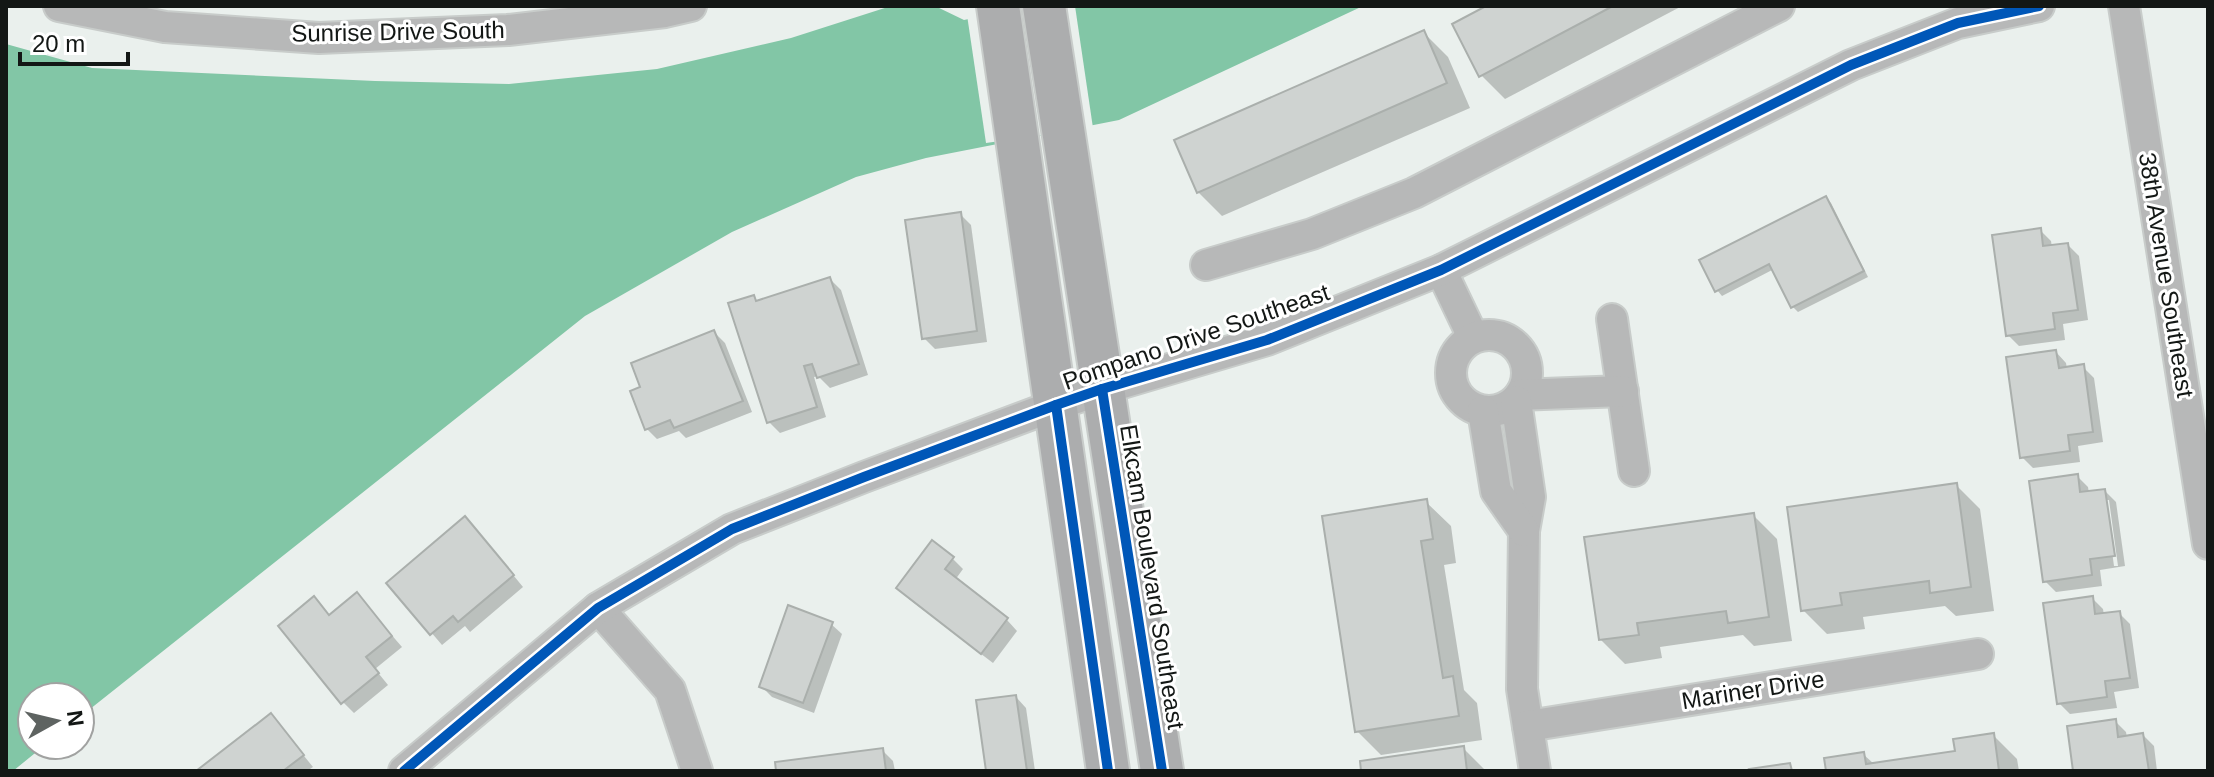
<svg xmlns="http://www.w3.org/2000/svg" width="2214" height="777" viewBox="0 0 2214 777" font-family="Helvetica,sans-serif">
<style>
.water{fill:#82c6a6}
.pier{fill:#eaf0ed}
.shadow{fill:#0003;fill-rule:evenodd}
.building{fill:#cfd3d1;stroke:#aaafac;stroke-width:2}
.lines{fill:none;stroke-linecap:round;stroke-linejoin:round}
.street-casing{stroke:#c8ccca;stroke-width:34}
.secondary-casing{stroke:#c8ccca;stroke-width:46}
.street{stroke:#b7b8b8;stroke-width:30}
.secondary{stroke:#acadae;stroke-width:42}
.cycleway-casing{stroke:#fff;stroke-width:15}
.cycleway{stroke:#0057b8;stroke-width:10}
.labels{text-anchor:middle;stroke-width:6;stroke-linejoin:round;paint-order:stroke}
.street-label{font-size:24px;fill:#131715;stroke:#fff}
</style>
<rect width="100%" height="100%" fill="#eaf0ed"/>
<polygon class="water" points="891,6 935,6 964,20 1030,6 1363,6 1119,120 926,158 856,177 732,232 585,316 80,717 80,697 32,697 32,745 45,745 13,771 6,771 6,44 92,68 375,81 509,84 657,69 791,38"/>
<polygon class="pier" points="1010,6 1075,6 1093,128 986,143 967,15"/>
<g class="shadow">
<polygon points="1490,6 1682,6 1505,99 1481,75"/>
<polygon points="1424,33 1448,57 1470,108 1222,216 1198,192"/>
<polygon points="1826,198 1831,203 1868,277 1798,312 1793,307 1774,269 1722,296 1717,290"/>
<polygon points="960,214 971,225 987,342 935,349 924,338"/>
<polygon points="2040,230 2051,241 2052,247 2068,245 2079,256 2088,320 2063,324 2065,340 2019,346 2008,335"/>
<polygon points="830,279 841,290 868,375 830,388 818,376 814,377 826,417 780,433 769,422 753,297 759,302"/>
<polygon points="714,332 725,343 752,412 686,438 679,431 657,439 647,429 643,388"/>
<polygon points="2056,352 2066,363 2067,369 2083,367 2094,378 2103,442 2078,446 2080,462 2033,468 2022,457"/>
<path d="M 2077,476 L 2088,487 L 2089,493 L 2105,491 L 2116,502 L 2125,566 L 2100,570 L 2102,586 L 2056,592 L 2045,581 ZM 2105,500 L 2109,500 L 2118,566 L 2114,566 Z"/>
<polygon points="1956,485 1980,509 1994,611 1956,616 1945,606 1863,617 1865,629 1827,634 1803,610"/>
<polygon points="1426,502 1451,526 1456,563 1444,565 1464,690 1477,703 1482,740 1381,755 1357,731"/>
<polygon points="1753,515 1777,539 1792,641 1754,646 1743,635 1660,647 1662,658 1625,664 1600,639"/>
<polygon points="476,530 523,587 470,632 465,626 442,645 389,583"/>
<polygon points="952,558 963,569 955,580 1007,620 1017,631 993,663 909,599 898,588"/>
<polygon points="357,595 402,647 375,669 388,685 354,713 343,702 325,610 330,617"/>
<polygon points="2092,598 2103,609 2104,615 2119,613 2130,624 2139,688 2114,692 2117,708 2070,714 2059,703"/>
<polygon points="831,624 842,634 814,713 772,697 761,686"/>
<polygon points="1016,697 1026,708 1035,771 988,771"/>
<polygon points="271,715 313,767 307,771 199,771"/>
<polygon points="2115,721 2126,732 2127,738 2143,735 2154,746 2157,771 2075,771"/>
<polygon points="1993,735 2017,759 2019,771 1828,771 1863,754 1874,764 1957,753"/>
<polygon points="1463,748 1486,771 1363,771"/>
<polygon points="882,750 893,761 895,771 778,771"/>
</g>
<g class="building">
<polygon points="1486,6 1613,6 1479,77 1452,24"/>
<polygon points="1424,30 1447,83 1197,193 1174,140"/>
<polygon points="1826,196 1864,271 1791,308 1769,264 1715,292 1699,260"/>
<polygon points="961,212 977,331 922,339 905,220"/>
<polygon points="2041,228 2043,246 2068,243 2078,310 2053,313 2055,329 2006,336 1992,235"/>
<polygon points="830,277 859,364 817,378 812,364 804,366 817,407 767,423 728,303 754,295 756,301"/>
<polygon points="714,330 743,401 674,428 670,420 645,430 630,391 640,387 631,363"/>
<polygon points="2056,350 2059,368 2084,364 2093,432 2068,435 2070,451 2020,458 2006,357"/>
<polygon points="2078,474 2080,492 2105,489 2115,556 2090,559 2092,575 2043,582 2029,481"/>
<polygon points="1957,483 1971,587 1930,593 1929,581 1840,593 1842,605 1801,611 1787,507"/>
<polygon points="1427,499 1433,539 1421,541 1443,678 1453,676 1459,716 1355,732 1322,516"/>
<polygon points="1754,513 1769,617 1728,623 1726,611 1637,623 1639,635 1599,640 1584,537"/>
<polygon points="465,516 514,575 458,622 453,616 430,635 386,583"/>
<polygon points="932,540 954,557 945,569 1008,618 981,654 896,588"/>
<polygon points="357,592 392,636 366,657 379,673 341,704 278,626 314,596 329,615"/>
<polygon points="2093,596 2095,614 2120,611 2130,678 2105,681 2107,697 2057,704 2043,603"/>
<polygon points="788,605 833,622 803,703 759,687"/>
<polygon points="1016,695 1027,771 986,771 976,700"/>
<polygon points="271,713 304,755 283,771 196,771"/>
<polygon points="2116,719 2118,737 2143,733 2149,771 2073,771 2067,726"/>
<polygon points="1994,733 1999,771 1826,771 1824,758 1864,752 1866,764 1955,751 1953,739"/>
<polygon points="1464,746 1467,771 1361,771 1360,761"/>
<polygon points="883,748 886,771 776,771 775,762"/>
<polygon points="1790,763 1792,771 1750,771 1749,769"/>
</g>
<g class="lines">
<g class="street-casing">
<g id="street">
<polyline points="59,6 165,27 319,38 508,30 665,12 691,6"/>
<polyline points="2124,6 2208,544"/>
<polyline points="1206,265 1312,234 1414,193 1779,6"/>
<polyline points="1441,270 1473,337"/>
<polyline points="1612,319 1634,471"/>
<circle cx="1489" cy="373" r="38"/>
<polyline points="1520,395 1623,391"/>
<polyline points="1516,401 1530,497 1524,531 1522,689 1535,771"/>
<polyline points="1483,411 1496,491 1524,531"/>
<polyline points="598,608 670,690 697,771"/>
<polyline points="1528,726 1978,654"/>
<polyline points="404,771 598,608 732,529 864,477 1056,405 1102,389 1267,340 1441,270 1851,65 1958,23 2039,6"/>
</g>
</g>
<g class="secondary-casing">
<g id="secondary">
<polyline points="998,6 1108,771"/>
<polyline points="1044,6 1162,771"/>
</g>
</g>
<use href="#street" class="street"/>
<use href="#secondary" class="secondary"/>
<g class="cycleway-casing">
<g id="cycleway">
<polyline points="1102,389 1162,771"/>
<polyline points="1056,405 1108,771"/>
<polyline points="404,771 598,608 732,529 864,477 1056,405 1102,389 1267,340 1441,270 1851,65 1958,23 2039,6"/>
</g>
</g>
<use href="#cycleway" class="cycleway"/>
</g>
<g class="labels">
<g class="street-label">
<text transform="translate(398 32) rotate(-1)" y="8">Sunrise Drive South</text>
<text transform="translate(2166 275) rotate(81)" y="8">38th Avenue Southeast</text>
<text transform="translate(1196 337) rotate(-19)" y="8">Pompano Drive Southeast</text>
<text transform="translate(1152 577) rotate(81)" y="8">Elkcam Boulevard Southeast</text>
<text transform="translate(1753 690) rotate(-9)" y="8">Mariner Drive</text>
</g>
</g>
<rect width="2214" height="777" fill="none" stroke="#131715" stroke-width="16"/>
<g transform="translate(56 721) rotate(82)"><circle r="38" fill="#ffffff" stroke="#a1a2a1" stroke-width="2"/>
<path d="M0-6L14 30L0 20L-14 30Z" fill="#5e6361"/>
<text y="-12" font-size="22" font-weight="bold" text-anchor="middle" fill="#131715">N</text>
</g>
<path d="M20 52v12h108v-12" fill="none" stroke="#131715" stroke-width="4"/>
<text x="32" y="52" font-size="24" fill="#131715" stroke="#ffffff" stroke-width="6" paint-order="stroke">20 m</text>
</svg>
